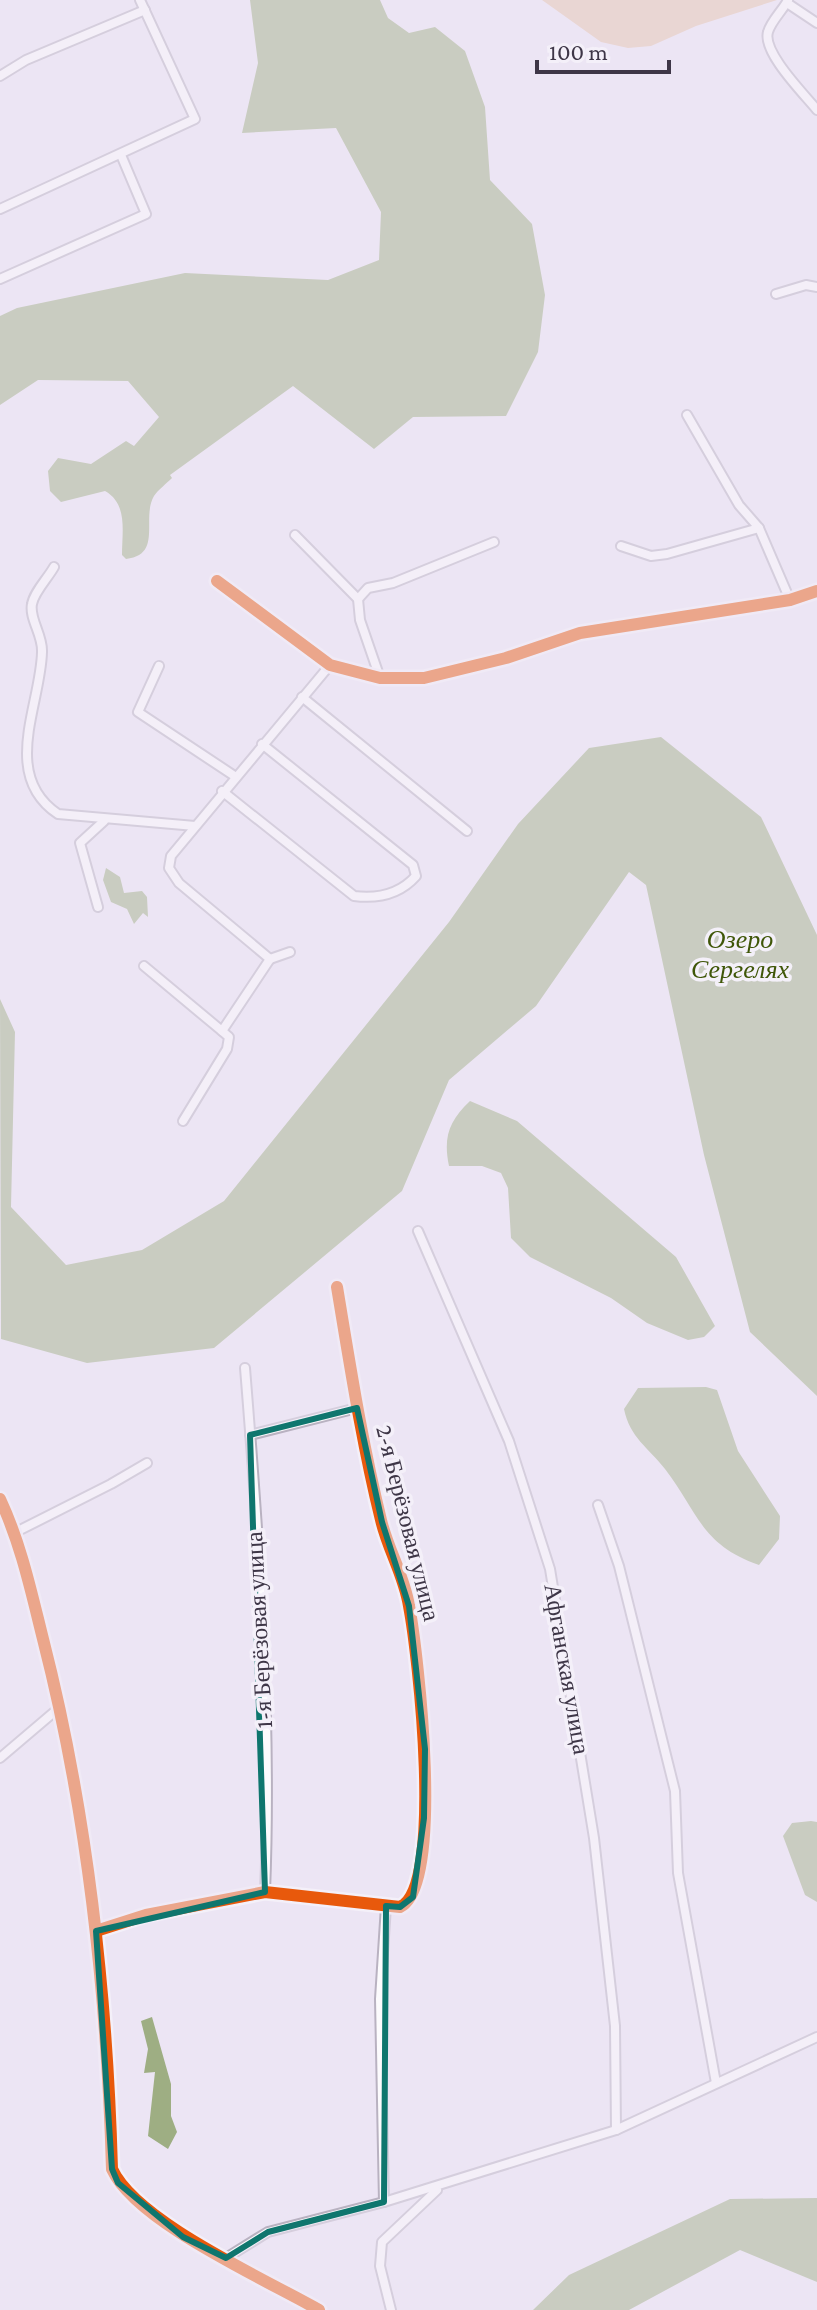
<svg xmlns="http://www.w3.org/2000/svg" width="817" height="2310" viewBox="0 0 817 2310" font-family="'Crimson Pro',serif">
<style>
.forest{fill:#e5c3ab}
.water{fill:#9eae83}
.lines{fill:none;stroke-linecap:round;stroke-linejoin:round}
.street-casing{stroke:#b9b2c1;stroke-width:12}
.street{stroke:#fcfbfd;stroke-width:8}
.cycleway-casing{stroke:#f4f0f9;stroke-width:17}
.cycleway{stroke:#e8590c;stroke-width:12}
.marked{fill:none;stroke:#0f766e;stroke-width:6;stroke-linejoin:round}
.labels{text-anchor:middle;stroke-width:7;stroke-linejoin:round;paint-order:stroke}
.street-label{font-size:24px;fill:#3e3647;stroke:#f4f0f9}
.water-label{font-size:26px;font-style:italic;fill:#3f5608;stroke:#f4f0f9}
</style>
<rect width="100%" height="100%" fill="#ece5f4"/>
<polygon class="forest" points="542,0 777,0 696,26 651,46 628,48 601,42"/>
<g class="water">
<path d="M 250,0 L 380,0 L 388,18 L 409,33 L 435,27 L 465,51 L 485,107 L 490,180 L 532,224 L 545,295 L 538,352 L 506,416 L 413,417 L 374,449 L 293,386 L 170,475 L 172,478 C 167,483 158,490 154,496 C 141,518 163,555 126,559 L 122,555 C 122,531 128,504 105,491 L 61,502 L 50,491 L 48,471 L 58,458 L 91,464 L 126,441 L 134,446 L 159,417 L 128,381 L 38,380 L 0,405 L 0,316 L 17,308 L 185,273 L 328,280 L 379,260 L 381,212 L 336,128 L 242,133 L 258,63 Z"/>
<polygon points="661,737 761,817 817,935 817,1396 750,1332 704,1155 646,885 629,872 536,1006 449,1080 402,1191 214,1348 87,1363 1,1339 0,999 15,1032 11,1207 66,1265 142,1250 224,1201 449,922 518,824 589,748"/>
<polygon points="106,868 120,877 124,893 142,891 147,897 148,917 143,913 134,924 127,909 111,902 103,880"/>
<path d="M 470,1101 L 517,1121 L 676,1257 L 715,1326 L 704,1337 L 688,1340 L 647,1323 L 611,1298 L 530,1257 L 511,1238 L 508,1188 L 501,1173 L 482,1166 L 449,1166 C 443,1137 449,1121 470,1101 Z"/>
<path d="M 706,1387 L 717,1390 L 738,1451 L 780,1516 L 779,1539 L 759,1565 C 701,1545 698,1512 665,1469 C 648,1447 630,1438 624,1409 L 638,1388 Z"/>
<polygon points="811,1821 817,1822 817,1902 805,1895 783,1836 792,1823"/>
<polygon points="152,2017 171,2084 171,2116 177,2132 168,2149 148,2136 155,2072 144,2073 148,2049 141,2021"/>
<polygon points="817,2198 817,2282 740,2250 629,2310 533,2310 569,2275 730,2199"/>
</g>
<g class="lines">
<g class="street-casing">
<g id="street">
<path d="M 788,0 C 783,10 771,21 768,32 C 762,52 804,94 817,110"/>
<polyline points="787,3 817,23"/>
<polyline points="0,76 26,60 145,10"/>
<polyline points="0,209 195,119 140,0"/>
<polyline points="0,279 146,214 121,155"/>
<polyline points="776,294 806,285 817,287"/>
<polyline points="687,415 739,505 759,528 790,600"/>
<polyline points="295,535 358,599 360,620 380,678"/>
<polyline points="621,546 651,556 667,554 759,528"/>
<path d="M 54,567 C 48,578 34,592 32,604 C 29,619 43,635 42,652 C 41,704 0,775 58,814 L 195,826"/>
<polyline points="217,581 330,665 380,678 424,678 506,658 580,633 790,600 817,591"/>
<polyline points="358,599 368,588 393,583 494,542"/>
<polyline points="159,666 138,712 236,777"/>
<polyline points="302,697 467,831"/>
<path d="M 222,791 L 354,896 C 378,899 400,894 416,876 L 413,865 L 262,744"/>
<polyline points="98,907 80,843 104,821"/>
<polyline points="290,952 270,959 179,883 169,868 171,856 330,665"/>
<polyline points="144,966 222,1031 270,959"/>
<polyline points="183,1121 227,1049 229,1037 222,1031"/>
<polyline points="418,1231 509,1441 550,1569 594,1838 615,2026 616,2130"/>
<path d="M 245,1368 C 259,1540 272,1720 265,1892"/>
<polyline points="250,1435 357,1408"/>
<path d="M 0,1499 C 21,1544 31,1591 43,1639 C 87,1811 107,1992 112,2169 C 136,2222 267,2280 319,2310"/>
<polyline points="598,1505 619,1566 675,1791 678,1873 716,2083"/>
<polyline points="16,1532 111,1484 147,1463"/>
<polyline points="0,1758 60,1707"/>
<path d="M 96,1931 L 146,1915 L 265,1892 L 400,1907 C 445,1887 418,1653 409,1606 C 404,1575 388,1550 381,1520 C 362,1443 350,1365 337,1287"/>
<polyline points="384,2202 616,2130 817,2037"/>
<polyline points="226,2258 268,2232 384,2202 380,1999 386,1906"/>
<polyline points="391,2310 380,2266 382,2242 437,2190"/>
</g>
</g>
<use href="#street" class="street"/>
<g class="cycleway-casing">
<g id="cycleway">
<polyline points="217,581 330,665 380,678 424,678 506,658 580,633 790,600 817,591"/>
<path d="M 0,1499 C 21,1544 31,1591 43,1639 C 87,1811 107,1992 112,2169 C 136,2222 267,2280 319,2310"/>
<path d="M 96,1931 L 146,1915 L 265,1892 L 400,1907 C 445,1887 418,1653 409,1606 C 404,1575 388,1550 381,1520 C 362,1443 350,1365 337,1287"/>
</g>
</g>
<use href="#cycleway" class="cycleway"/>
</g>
<path d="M0 0H817V2310H0ZM 357,1408 L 382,1522 L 409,1606 L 425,1749 L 424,1818 L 413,1897 L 400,1907 L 386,1906 L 384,2202 L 268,2232 L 226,2258 L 183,2237 L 118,2183 L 112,2169 L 96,1931 L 265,1892 L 250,1435 Z" fill="#ece5f4" fill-opacity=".55" fill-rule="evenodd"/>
<path class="marked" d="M 357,1408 L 382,1522 L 409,1606 L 425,1749 L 424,1818 L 413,1897 L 400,1907 L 386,1906 L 384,2202 L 268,2232 L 226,2258 L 183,2237 L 118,2183 L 112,2169 L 96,1931 L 265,1892 L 250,1435 Z"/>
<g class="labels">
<g class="street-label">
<text transform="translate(408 1523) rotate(76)" y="8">2-я Берёзовая улица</text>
<text transform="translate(259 1630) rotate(-93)" y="8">1-я Берёзовая улица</text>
<text transform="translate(567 1669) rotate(80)" y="8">Афганская улица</text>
</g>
<g class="water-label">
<text x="740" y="948">Озеро<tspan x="740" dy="30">Сергелях</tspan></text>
</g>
</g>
<path d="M537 60v12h132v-12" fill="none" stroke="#3e3647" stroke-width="4"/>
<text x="549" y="60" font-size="24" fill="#3e3647" stroke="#f4f0f9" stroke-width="6" paint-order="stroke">100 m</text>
</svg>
